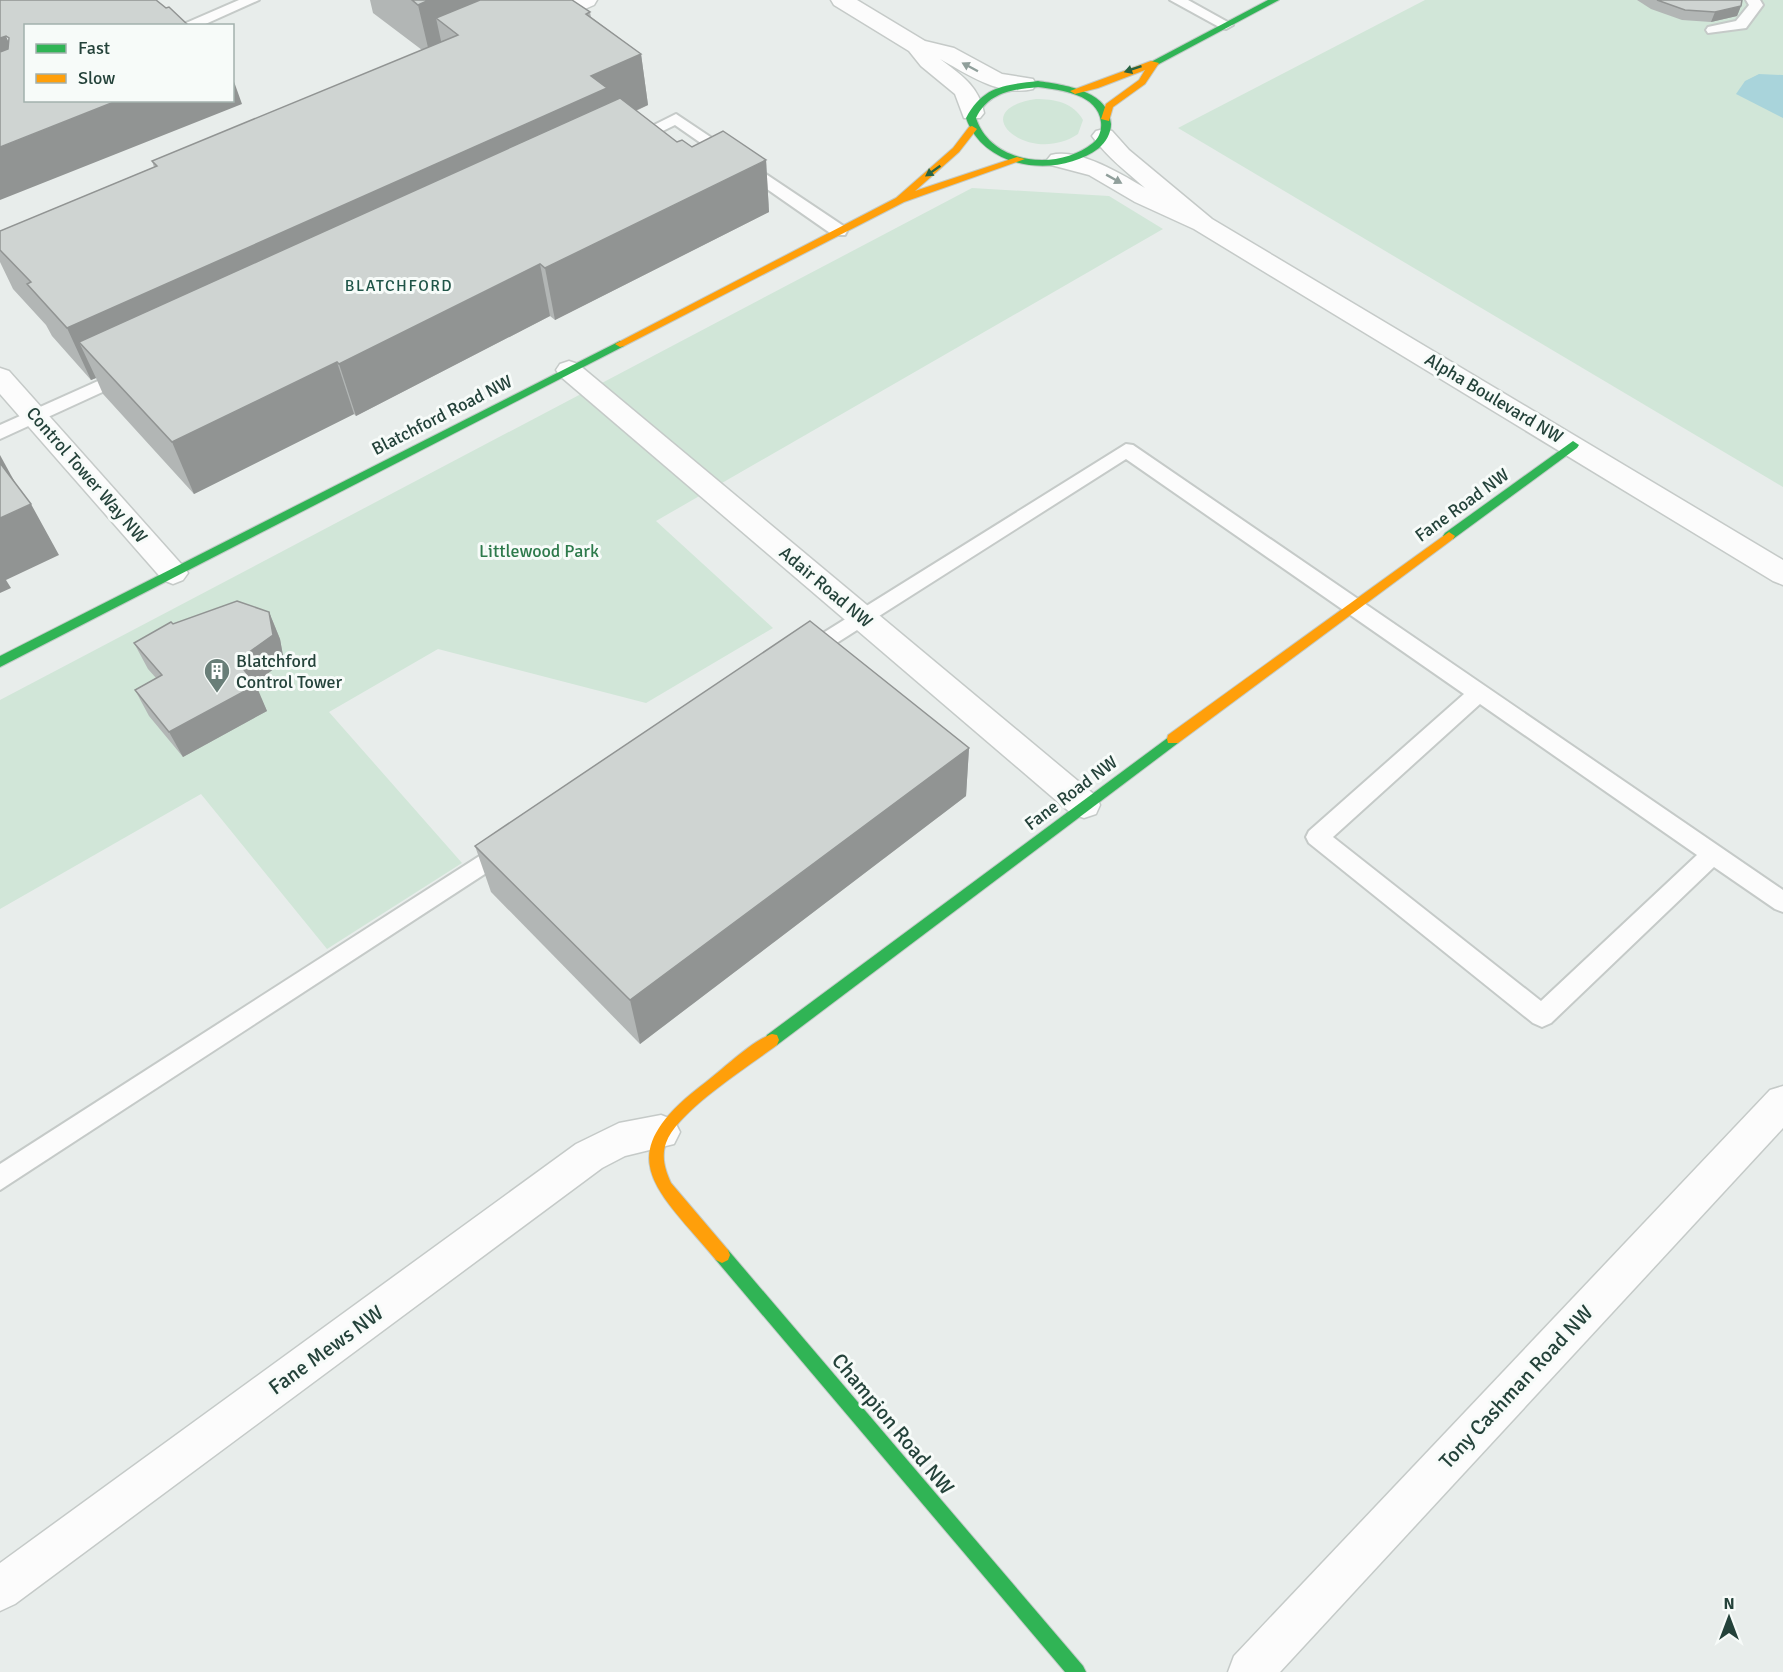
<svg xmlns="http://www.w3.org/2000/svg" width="1783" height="1672" viewBox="0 0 1783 1672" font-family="Signika,sans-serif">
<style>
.green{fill:#d1e6d8}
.water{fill:#a9d4db}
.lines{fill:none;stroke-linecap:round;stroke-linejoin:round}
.lane-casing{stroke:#c5cac8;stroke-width:4}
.street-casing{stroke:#c5cac8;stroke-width:3}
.fast-casing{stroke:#c3cbc8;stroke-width:2}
.slow-casing{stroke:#c3cbc8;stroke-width:2}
.lane{fill:#fcfcfc;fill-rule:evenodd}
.street{fill:#fcfcfc;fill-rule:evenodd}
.fast{fill:#30b455;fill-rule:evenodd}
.slow{fill:#ff9f0a;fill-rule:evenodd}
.wall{fill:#b2b6b5}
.shaded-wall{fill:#919493}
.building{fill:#cfd4d2;stroke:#919493;stroke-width:1.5}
.oneway{fill:#909f9b}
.oneway2{fill:#286442}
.labels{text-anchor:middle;stroke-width:6;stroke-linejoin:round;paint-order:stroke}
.far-neighbourhood-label{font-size:16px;letter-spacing:1.5px;fill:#1f5548;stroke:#f7fbf9}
.street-label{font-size:18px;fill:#24423a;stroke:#f7fbf9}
.park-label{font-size:18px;fill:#2d7a4b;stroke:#f7fbf9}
.poi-label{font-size:18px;fill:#24423a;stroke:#f7fbf9;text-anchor:start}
.near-street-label{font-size:21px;fill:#24423a;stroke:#f7fbf9}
</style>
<rect width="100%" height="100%" fill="#e8edeb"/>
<g class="green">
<polygon points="1425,0 1783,0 1783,487 1178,128"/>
<path d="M 1036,99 C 1054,99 1073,102 1083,120 L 1078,134 C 1029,167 962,110 1036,99 Z"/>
<polygon points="972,188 1109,196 1163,229 656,521 773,628 646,703 438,649 329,712 462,863 327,949 201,794 0,909 0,700"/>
</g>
<polygon class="water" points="1759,74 1783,75 1783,118 1736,94 1745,81"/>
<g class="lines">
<g class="lane-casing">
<g id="lane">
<polygon points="239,0 259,0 201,26 179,26"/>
<polygon points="1170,0 1188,0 1233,25 1226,29 1221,28"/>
<polygon points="1746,0 1760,0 1763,5 1746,28 1708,33 1706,30 1708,27 1736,21 1749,5"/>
<polygon points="676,114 845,227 847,231 845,235 833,235 675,125 636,144 624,144 622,141"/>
<polygon points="127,368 136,374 133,378 0,439 0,425"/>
<path d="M 1126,444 L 1133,445 L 1783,890 L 1783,912 L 1775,909 L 1714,867 L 1551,1023 L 1542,1027 L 1533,1023 L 1309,843 L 1306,837 L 1309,831 L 1464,694 L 1126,459 L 813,658 L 806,661 L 799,658 L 796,653 L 799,648 ZM 1480,704 L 1697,855 L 1541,1001 L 1333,837 Z"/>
<polygon points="506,839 514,841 517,848 514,855 0,1190 0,1164"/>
</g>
</g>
<g class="street-casing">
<g id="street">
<polygon points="568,0 597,0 594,5 546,26 530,26 527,21 530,16"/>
<path d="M 831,0 L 857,0 L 925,41 L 954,48 L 1002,74 L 1033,79 L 1036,84 L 1033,89 C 1000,97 967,74 940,59 C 960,74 979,86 984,113 L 980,118 L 964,118 L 955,94 L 921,66 L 909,51 L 834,5 Z"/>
<path d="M 1104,129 L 1112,131 L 1129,150 L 1212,219 L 1783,560 L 1783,585 L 1773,581 L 1194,229 L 1135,202 L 1089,175 L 1051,165 L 1047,160 L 1051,155 C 1079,148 1121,174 1145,188 C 1127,172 1107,157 1092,136 L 1096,131 Z"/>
<polygon points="569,361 578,364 1096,796 1100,805 1096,814 1084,818 1072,814 560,376 556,370 560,364"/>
<polygon points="0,368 9,371 183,566 188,573 183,580 173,584 163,580 0,394"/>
<polygon points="1783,1086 1783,1128 1280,1672 1228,1672 1234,1656 1770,1090"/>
<polygon points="661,1115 674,1120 680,1132 674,1144 625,1156 602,1168 15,1604 0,1611 0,1563 576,1144 619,1123"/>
</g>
</g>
<g class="fast-casing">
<g id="fast">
<polygon points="1268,0 1279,0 1157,65 1149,63"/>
<path d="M 1038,81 C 1064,85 1109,90 1111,124 C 1111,133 1106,142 1099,148 C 1058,179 984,170 966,118 C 983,86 1005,85 1038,81 ZM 1038,87 C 1061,90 1098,94 1101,122 C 1102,130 1099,138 1093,143 C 1057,172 991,164 976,118 C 989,92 1011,90 1038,87 Z"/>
<polygon points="620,341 624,342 624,346 0,667 0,656"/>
<polygon points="1573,441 1579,445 1577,448 1453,539 1445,539 1443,536 1445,533"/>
<polygon points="1173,734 1178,735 1179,739 1178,743 777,1045 772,1046 767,1045 765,1040 767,1035"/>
<polygon points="722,1247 728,1250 1083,1666 1086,1672 1065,1672 716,1260 714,1255 716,1250"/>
</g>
</g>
<g class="slow-casing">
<g id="slow">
<polygon points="1151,61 1159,63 1145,84 1113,107 1109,121 1101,119 1106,104 1139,80 1145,70 1098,88 1075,94 1070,91"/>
<polygon points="972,126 977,129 959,152 915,191 1017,157 1025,159 904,202 624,346 620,347 615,344 896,198 953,148 969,127"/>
<polygon points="1449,532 1455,536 1453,539 1178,743 1168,743 1167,739 1168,735"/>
<path d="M 772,1034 L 777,1035 L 779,1040 L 777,1045 C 749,1066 677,1111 666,1143 C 661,1157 665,1170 671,1183 L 728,1250 L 730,1255 L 728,1260 L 722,1263 L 716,1260 C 655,1187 607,1156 706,1082 C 723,1069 753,1040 772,1034 Z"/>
</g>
</g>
<use href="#lane" class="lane"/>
<use href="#street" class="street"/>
<use href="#fast" class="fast"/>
<use href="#slow" class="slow"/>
</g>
<g class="wall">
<polygon points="370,0 572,0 590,12 591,17 641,54 648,105 636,111 677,142 692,147 766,160 769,212 555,320 550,316 356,416 354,414 194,494 103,394 96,378 91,380 52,336 46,325 13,289 0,262 0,231 154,167 152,161 422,50 373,13"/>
<polygon points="1637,0 1742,0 1741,6 1737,16 1711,22 1682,20 1651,9"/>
<polygon points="269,612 280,639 284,661 254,683 267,711 183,757 149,716 135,690 156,678 148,669 134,643"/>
<polygon points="969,748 966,796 640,1044 491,892 475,846"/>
</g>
<g class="shaded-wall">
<polygon points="429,0 526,0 458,35 436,18 443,50 430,56 418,5"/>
<polygon points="1741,6 1737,16 1711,22 1715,12"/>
<polygon points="6,36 25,81 0,90 0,38"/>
<polygon points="641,54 648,105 612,121 79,342 96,378 91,380 67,328 591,76"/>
<polygon points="232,76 242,104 0,200 0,147 119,100 232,100"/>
<polygon points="766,160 769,212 555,320 545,268"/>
<polygon points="540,264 550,316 356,416 339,364"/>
<polygon points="337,362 354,414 194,494 172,442"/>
<polygon points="0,455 23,497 0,469"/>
<polygon points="31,504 59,555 6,580 11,588 0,593 0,518"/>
<polygon points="269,612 280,639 284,661 249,688 237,661"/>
<polygon points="256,685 267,711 183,757 169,732"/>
<polygon points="969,748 966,796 640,1044 630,1000"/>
</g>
<g class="building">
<polygon points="0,0 156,0 166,8 169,7 189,26 26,26 26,100 119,100 0,147 0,52 8,49 9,38 6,36 0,38"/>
<polygon points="412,0 429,0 418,5"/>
<polygon points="480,0 572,0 590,12 586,14 641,54 591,76 607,88 67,328 27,284 31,282 0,250 0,231 157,166 152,161 458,35 436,18"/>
<polygon points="1657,0 1742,0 1741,6 1715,12 1685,10"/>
<polygon points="620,98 677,142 682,140 692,147 723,131 766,160 545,268 540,264 339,364 337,362 172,442 79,342"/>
<polygon points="0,463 31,504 0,518"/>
<polygon points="237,601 269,612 273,635 237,661 256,685 169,732 135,690 162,675 134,643 171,622 173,624"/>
<polygon points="810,621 969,748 630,1000 475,846"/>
</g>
<defs><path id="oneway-solid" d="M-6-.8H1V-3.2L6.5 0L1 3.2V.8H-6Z" transform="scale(1.5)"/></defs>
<g class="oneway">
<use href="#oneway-solid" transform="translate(970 67) rotate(-152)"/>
<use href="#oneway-solid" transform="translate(1114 179) rotate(29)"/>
</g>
<g class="oneway2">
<use href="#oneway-solid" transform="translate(1133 69) rotate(161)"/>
<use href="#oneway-solid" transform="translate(933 171) rotate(145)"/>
</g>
<defs>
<g id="building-pin" transform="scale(1.35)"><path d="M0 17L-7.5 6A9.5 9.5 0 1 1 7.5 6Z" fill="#697e78" stroke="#f7fbf9"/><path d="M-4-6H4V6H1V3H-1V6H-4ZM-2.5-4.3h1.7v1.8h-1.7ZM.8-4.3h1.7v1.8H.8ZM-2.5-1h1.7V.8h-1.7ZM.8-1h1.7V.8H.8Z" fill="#fff"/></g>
</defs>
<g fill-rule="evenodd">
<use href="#building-pin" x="217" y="671"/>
</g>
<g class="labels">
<g class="far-neighbourhood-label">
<text x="399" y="291">BLATCHFORD</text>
</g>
<g class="street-label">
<text transform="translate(1494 398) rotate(31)" y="6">Alpha Boulevard NW</text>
<text transform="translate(442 415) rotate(-27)" y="6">Blatchford Road NW</text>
<text transform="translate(87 475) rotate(49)" y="6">Control Tower Way NW</text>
<text transform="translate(1462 505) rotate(-36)" y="6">Fane Road NW</text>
<text transform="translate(826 587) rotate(40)" y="6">Adair Road NW</text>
<text transform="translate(1071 793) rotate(-37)" y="6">Fane Road NW</text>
</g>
<g class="park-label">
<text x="539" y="557">Littlewood Park</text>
</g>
<g class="poi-label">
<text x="236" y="667">Blatchford<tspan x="236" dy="21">Control Tower</tspan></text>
</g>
<g class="near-street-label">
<text transform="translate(326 1350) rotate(-36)" y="7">Fane Mews NW</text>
<text transform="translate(1516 1387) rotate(-47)" y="7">Tony Cashman Road NW</text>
<text transform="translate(893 1424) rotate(50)" y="7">Champion Road NW</text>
</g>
</g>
<rect x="24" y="24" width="210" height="78" fill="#f7fbf9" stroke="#a3b1ad" stroke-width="1.5"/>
<rect x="36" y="44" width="30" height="9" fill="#30b455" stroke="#a3b1ad" stroke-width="1.5"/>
<text x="78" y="54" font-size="18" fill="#24423a">Fast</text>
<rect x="36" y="74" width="30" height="9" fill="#ff9f0a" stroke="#a3b1ad" stroke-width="1.5"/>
<text x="78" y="84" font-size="18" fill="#24423a">Slow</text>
<g transform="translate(1729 1618)" stroke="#f7fbf9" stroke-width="4.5" paint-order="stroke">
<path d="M0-4.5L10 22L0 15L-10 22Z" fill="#24423a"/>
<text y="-9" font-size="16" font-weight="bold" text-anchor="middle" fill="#24423a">N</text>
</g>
</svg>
